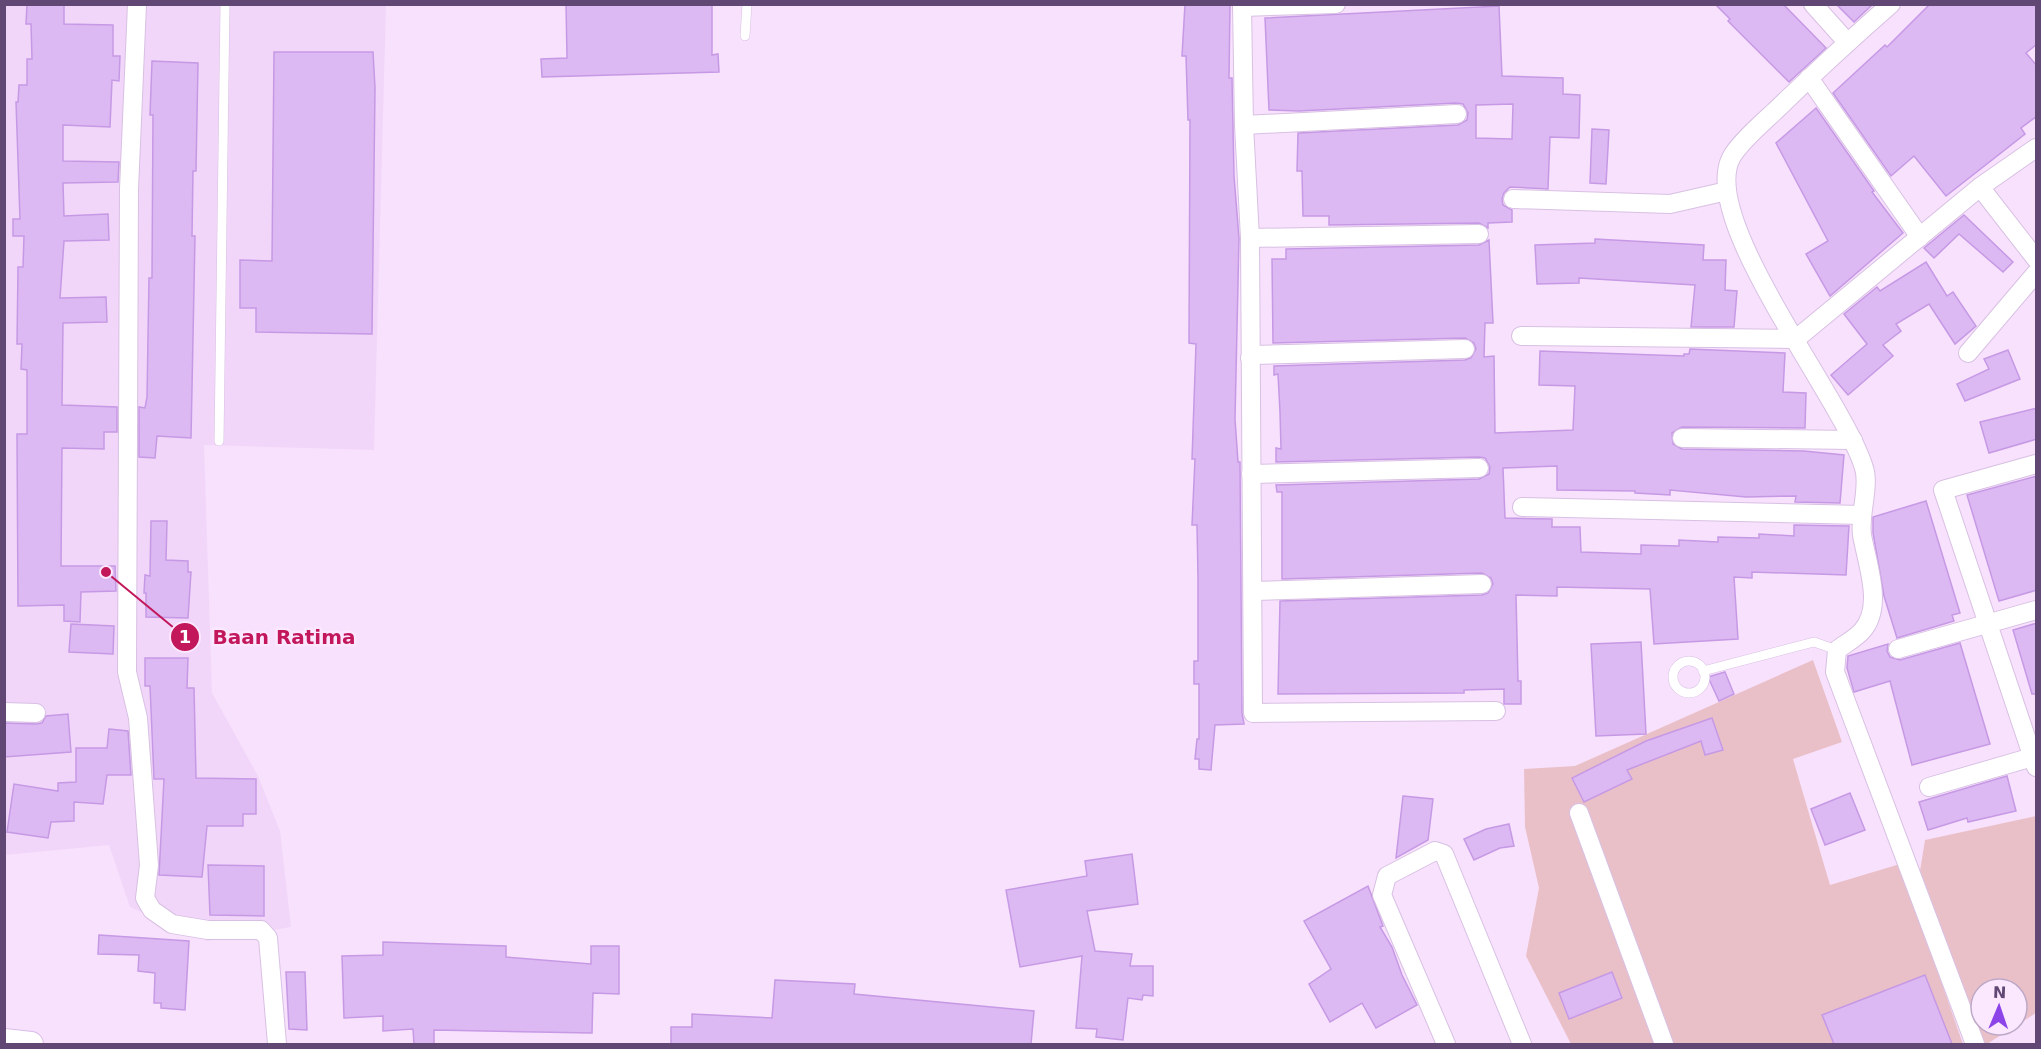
<svg xmlns="http://www.w3.org/2000/svg" width="2041" height="1049" viewBox="0 0 2041 1049" font-family="'DejaVu Sans',sans-serif">
<style>
.residential{fill:#f1d6f9}
.green{fill:#eac0c8;fill-rule:evenodd}
.building{fill:#dcb9f2;stroke:#c699e5;stroke-width:1.5;fill-rule:evenodd}
.lines{fill:none;stroke-linecap:round;stroke-linejoin:round}
.lane-casing{stroke:#d8c0e3;stroke-width:10}
.street-casing{stroke:#d8c0e3;stroke-width:20}
.secondary-casing{stroke:#dabde8;stroke-width:26}
.lane{stroke:#fff;stroke-width:9}
.street{stroke:#fff;stroke-width:18}
.secondary{stroke:#fff;stroke-width:24}
.leader{fill:none;stroke:#c2185b;stroke-width:2}
.callout-dot{fill:#c2185b;stroke:#fbe8ff;stroke-width:2}
.mark-label{font-size:18px;text-anchor:middle;font-weight:bold;fill:#fff}
.callout-label{font-size:20px;text-anchor:middle;font-weight:bold;fill:#c2185b;stroke:#fbe8ff;stroke-width:5;stroke-linejoin:round;paint-order:stroke}
</style>
<rect width="100%" height="100%" fill="#f8e1fd"/>
<polygon class="residential" points="5,5 386,5 374,450 204,445 212,693 258,776 280,831 291,927 207,941 130,907 109,845 5,855"/>
<g class="green">
<polygon points="1813,660 1842,742 1793,759 1830,885 1900,864 1963,1044 1571,1044 1526,956 1539,888 1525,827 1524,769 1575,766"/>
<path d="M 2036,816 L 2036,1013 L 1987,1044 L 1980,1044 L 1919,877 L 1925,840 ZM 1981,989 L 2017,989 L 2017,1025 L 1981,1025 Z"/>
</g>
<g class="building">
<polygon points="27,4 64,4 64,24 113,25 113,56 120,56 119,81 112,80 110,127 63,125 63,161 119,162 118,182 63,183 64,216 108,214 109,240 64,241 60,298 106,297 107,322 63,323 62,405 117,407 117,432 104,432 104,449 62,448 61,566 115,566 116,591 81,592 80,622 64,621 64,605 18,606 17,434 27,434 27,370 21,369 22,344 17,344 18,267 23,267 24,236 13,236 13,219 20,219 16,102 18,102 19,85 27,85 27,59 32,59 31,24 26,24"/>
<polygon points="566,4 712,4 712,55 718,54 719,72 542,77 541,59 567,58"/>
<polygon points="1185,4 1230,4 1229,78 1232,78 1234,176 1239,238 1235,419 1238,462 1240,462 1242,713 1244,724 1215,725 1211,770 1199,769 1199,759 1195,759 1197,739 1199,739 1199,684 1194,684 1194,661 1198,661 1198,577 1197,525 1192,525 1195,459 1192,459 1196,344 1189,343 1190,120 1188,120 1186,56 1182,56"/>
<polygon points="1715,4 1783,4 1826,48 1789,82 1728,21 1730,19"/>
<polygon points="1836,4 1873,4 1854,22"/>
<polygon points="1930,4 2037,4 2037,44 2026,53 2037,66 2037,116 2021,128 2025,134 1946,196 1914,156 1891,176 1833,93 1885,45 1887,47"/>
<path d="M 1499,6 L 1502,76 L 1563,78 L 1563,94 L 1580,95 L 1579,138 L 1550,137 L 1548,189 L 1510,187 L 1504,193 L 1502,199 L 1503,205 L 1512,210 L 1512,222 L 1488,223 L 1488,228 L 1479,223 L 1329,225 L 1329,216 L 1303,216 L 1302,171 L 1297,171 L 1298,133 L 1458,125 L 1467,120 L 1468,113 L 1463,104 L 1456,103 L 1299,111 L 1269,110 L 1265,18 ZM 1513,104 L 1512,139 L 1476,138 L 1476,105 Z"/>
<polygon points="274,52 373,52 375,88 372,334 256,332 256,308 240,308 240,260 272,261"/>
<polygon points="152,61 198,63 196,171 193,171 192,236 195,236 191,438 157,436 155,458 139,457 139,407 145,408 147,397 149,278 152,278 153,115 150,115"/>
<polygon points="1816,108 1874,191 1872,192 1903,233 1830,296 1806,254 1828,241 1776,143"/>
<polygon points="1592,129 1609,130 1606,184 1590,183"/>
<polygon points="1964,215 2013,262 2003,272 1959,234 1934,258 1924,248"/>
<polygon points="1595,239 1704,245 1703,260 1726,260 1725,290 1737,291 1734,327 1691,327 1695,285 1579,278 1579,283 1537,284 1535,245 1595,243"/>
<polygon points="1489,240 1493,323 1485,323 1484,357 1494,356 1495,433 1573,430 1575,386 1539,385 1540,351 1684,356 1684,354 1689,354 1690,349 1785,353 1783,392 1806,393 1805,428 1682,427 1672,433 1673,444 1682,449 1804,451 1844,455 1840,503 1795,502 1796,496 1746,497 1670,490 1670,495 1635,493 1635,491 1557,490 1557,466 1503,468 1505,518 1552,519 1552,527 1580,527 1581,552 1641,554 1641,545 1679,546 1679,540 1718,542 1718,537 1759,538 1759,534 1794,536 1794,525 1849,526 1846,575 1752,572 1752,578 1734,577 1738,639 1654,644 1650,589 1557,587 1557,596 1516,595 1518,681 1521,681 1521,704 1504,704 1504,689 1464,690 1464,693 1278,694 1280,601 1482,595 1488,593 1493,584 1491,578 1482,573 1282,579 1282,492 1277,492 1276,485 1479,479 1489,474 1490,467 1485,458 1479,457 1276,462 1276,448 1281,449 1280,412 1278,374 1274,375 1274,366 1465,360 1471,358 1476,349 1474,343 1465,338 1273,343 1272,259 1286,259 1286,249 1479,245"/>
<polygon points="1926,262 1947,296 1953,292 1976,326 1955,344 1929,304 1896,324 1901,331 1883,345 1893,356 1848,395 1831,375 1867,344 1844,314 1877,287 1880,291"/>
<polygon points="2008,350 2020,379 1965,401 1957,384 1989,369 1984,359"/>
<polygon points="2037,408 2037,439 1989,453 1980,422"/>
<polygon points="2037,476 2037,590 1999,601 1967,495"/>
<polygon points="1926,501 1960,613 1952,615 1954,621 1897,638 1884,596 1873,533 1873,517"/>
<polygon points="151,521 167,521 166,560 188,561 188,572 191,572 188,618 146,617 146,593 144,593 145,575 150,576"/>
<polygon points="2037,623 2037,694 2032,694 2013,630"/>
<polygon points="71,624 114,626 113,654 69,652"/>
<polygon points="1641,642 1646,734 1596,736 1591,644"/>
<polygon points="1960,643 1990,744 1912,765 1890,681 1854,692 1847,668 1848,656 1888,644 1887,651 1890,657 1900,660"/>
<polygon points="145,658 188,658 187,688 194,688 196,778 256,779 256,814 243,814 243,826 207,826 202,877 159,875 164,779 154,779 150,686 145,686"/>
<polygon points="1725,672 1734,694 1719,701 1708,677"/>
<polygon points="68,714 71,752 4,757 4,723 36,724 42,723 46,716"/>
<polygon points="1712,718 1723,750 1705,755 1701,741 1627,770 1632,779 1584,802 1572,778 1646,741"/>
<polygon points="109,729 128,731 131,775 107,775 103,804 74,802 74,821 51,822 48,838 7,832 14,784 58,791 58,783 76,782 76,748 107,748"/>
<polygon points="2007,776 2016,811 1968,822 1967,818 1928,830 1919,802"/>
<polygon points="1850,793 1865,830 1825,845 1811,809"/>
<polygon points="1403,796 1433,799 1428,840 1396,858"/>
<polygon points="1509,824 1514,846 1500,848 1474,860 1464,839 1486,829"/>
<polygon points="1132,854 1138,904 1087,911 1095,951 1132,954 1130,966 1153,966 1153,996 1143,995 1142,1000 1128,998 1123,1040 1096,1037 1097,1029 1076,1028 1082,956 1020,967 1006,890 1087,876 1085,861"/>
<polygon points="208,865 264,866 264,916 210,915"/>
<polygon points="1368,886 1383,926 1380,927 1392,947 1402,975 1417,1005 1376,1028 1362,1003 1330,1022 1309,984 1331,969 1304,921"/>
<polygon points="99,935 189,941 185,1010 161,1008 161,1003 154,1003 155,973 138,971 139,955 98,954"/>
<polygon points="383,942 506,946 506,957 591,964 591,946 619,946 619,994 593,993 592,1033 434,1030 434,1044 414,1044 413,1029 383,1031 383,1016 344,1018 342,956 383,955"/>
<polygon points="286,972 305,972 307,1030 289,1029"/>
<polygon points="1612,972 1622,998 1569,1019 1559,993"/>
<polygon points="1925,975 1952,1044 1834,1044 1822,1015"/>
<polygon points="775,980 855,984 854,994 1034,1011 1031,1044 671,1044 671,1027 692,1027 692,1014 772,1018"/>
</g>
<g class="lines">
<g class="lane-casing">
<g id="lane">
<polyline points="745,36 747,4"/>
<polyline points="219,441 225,4"/>
<circle cx="1689" cy="677" r="16"/>
<polyline points="1703,671 1814,642 1837,650"/>
</g>
</g>
<g class="street-casing">
<g id="street">
<polyline points="137,4 129,189 127,672 138,718 149,865 145,898 152,910 172,924 208,930 261,930 268,938 277,1044"/>
<polyline points="1242,4 1244,125 1250,238 1253,713 1496,711"/>
<polyline points="1813,4 1847,42"/>
<path d="M 1891,4 C 1851,39 1812,75 1774,112 C 1762,123 1738,144 1731,158 C 1699,221 1843,398 1864,468 C 1870,486 1859,515 1862,535 C 1867,564 1884,607 1862,631 C 1856,638 1845,644 1837,650 L 1835,672 L 1975,1044"/>
<polyline points="1242,7 1336,4"/>
<polyline points="1809,78 1920,237"/>
<polyline points="1244,125 1457,114"/>
<polyline points="1980,187 2036,259"/>
<polyline points="1513,199 1670,204 1727,191"/>
<polyline points="1250,238 1479,234"/>
<polyline points="1521,336 1796,339 1980,187 2036,148"/>
<polyline points="1968,353 2036,273"/>
<polyline points="1250,358 1252,355 1465,349"/>
<polyline points="1682,438 1853,440"/>
<polyline points="2036,464 1943,490 2036,767"/>
<polyline points="1251,474 1479,468"/>
<polyline points="1522,507 1862,515"/>
<polyline points="1253,591 1482,584"/>
<polyline points="1898,649 2036,610"/>
<polyline points="4,712 36,713"/>
<polyline points="1929,787 2036,756"/>
<polyline points="1579,813 1664,1044"/>
<polyline points="1446,1044 1382,895 1387,876 1435,851 1444,854 1522,1044"/>
</g>
</g>
<g class="secondary-casing">
<polyline id="secondary" points="4,1041 31,1044"/>
</g>
<use href="#lane" class="lane"/>
<use href="#street" class="street"/>
<use href="#secondary" class="secondary"/>
</g>
<path class="leader" d="M106 572L185 637"/>
<g class="callout-dot">
<circle cx="106" cy="572" r="6"/>
<circle cx="185" cy="637" r="15"/>
</g>
<g class="mark-label">
<text x="185" y="643">1</text>
</g>
<g class="callout-label">
<text x="284" y="644">Baan Ratima</text>
</g>
<rect width="2041" height="1049" fill="none" stroke="#614874" stroke-width="12"/>
<g transform="translate(1999 1007) rotate(2)"><circle r="28" fill="#fbe8ff" stroke="#bda8c7" stroke-width="1.5"/>
<path d="M0-4.5L10 22L0 15L-10 22Z" fill="#8c44e9"/>
<text y="-9" font-size="16" font-weight="bold" text-anchor="middle" fill="#614874">N</text>
</g>
</svg>
